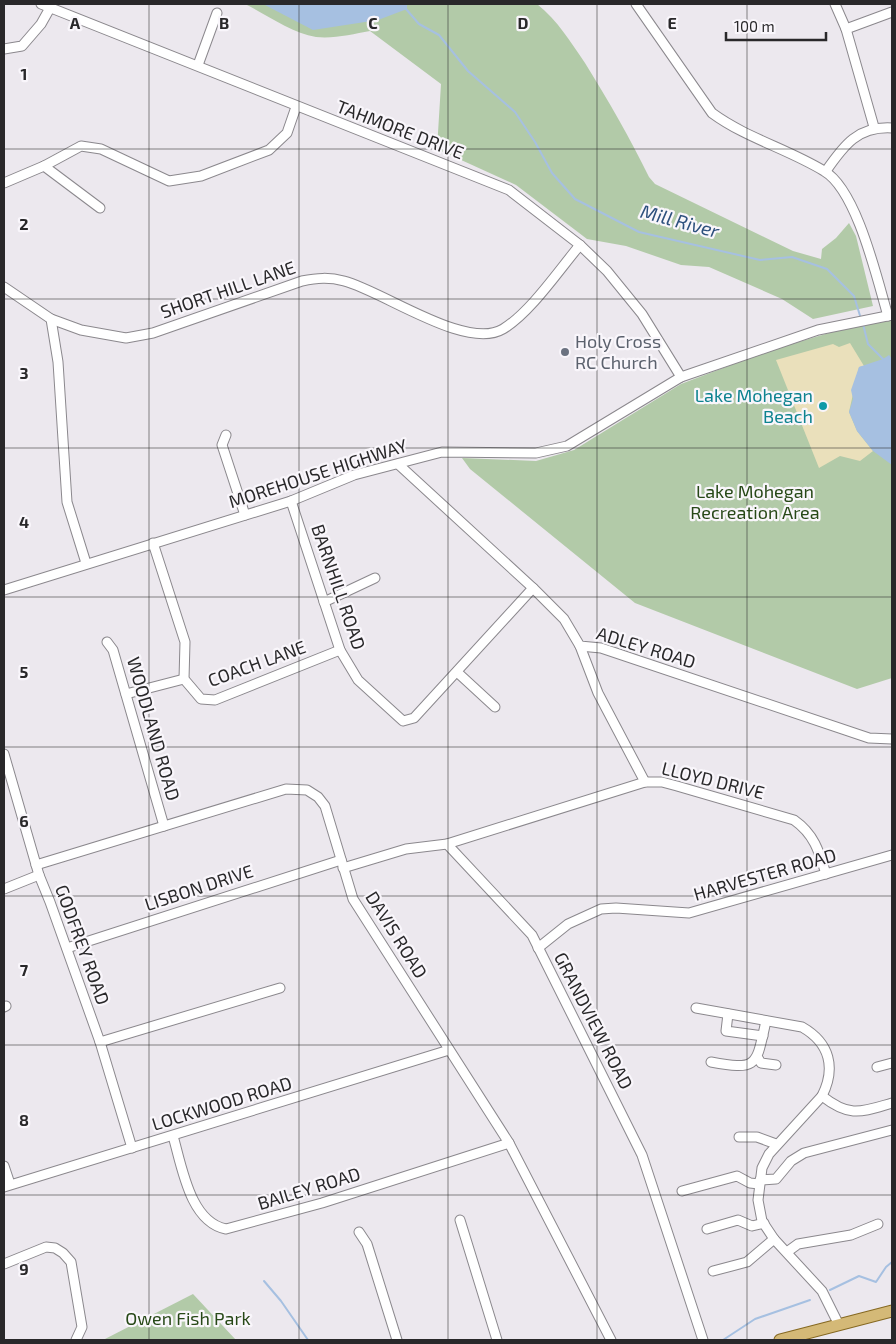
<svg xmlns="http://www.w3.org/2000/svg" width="896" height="1344" viewBox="0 0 896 1344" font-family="'Exo 2',sans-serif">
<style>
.green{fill:#b2caa8}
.sand{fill:#eae0bb}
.water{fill:#a6c0e1}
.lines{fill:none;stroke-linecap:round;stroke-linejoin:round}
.stream{stroke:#a6c0e1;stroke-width:2}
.minor-casing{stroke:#8b888d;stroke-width:11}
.major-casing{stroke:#856821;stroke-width:13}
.minor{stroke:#fff;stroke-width:9}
.major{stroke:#d4b977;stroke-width:11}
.grid{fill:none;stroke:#29282a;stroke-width:1;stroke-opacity:0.55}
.worship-dot{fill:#6b7280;stroke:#f9f6fb;stroke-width:2}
.culture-dot{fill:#0f9aa8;stroke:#f9f6fb;stroke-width:2}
.labels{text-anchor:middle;stroke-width:4.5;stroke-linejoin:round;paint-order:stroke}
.street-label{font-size:18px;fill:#29282a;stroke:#f9f6fb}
.worship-label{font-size:18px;fill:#5b616d;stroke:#f9f6fb;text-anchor:start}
.culture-label{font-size:18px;fill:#0d838f;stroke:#f9f6fb;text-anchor:end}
.park-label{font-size:18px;fill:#274817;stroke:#f9f6fb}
.water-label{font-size:19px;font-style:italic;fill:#2d507d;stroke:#f9f6fb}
.grid-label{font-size:16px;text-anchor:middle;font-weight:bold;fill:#29282a;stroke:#f9f6fb;stroke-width:4.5;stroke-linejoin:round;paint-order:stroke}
</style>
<rect width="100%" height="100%" fill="#ece8ee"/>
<g class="green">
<path d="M 245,4 L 537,4 C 558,21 570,41 585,63 C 608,100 630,138 649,177 L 655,184 L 793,251 L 821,259 L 822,249 L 836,238 L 849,223 L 856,236 L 873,306 L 813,319 L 782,299 L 709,267 L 681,265 L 626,246 L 587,239 L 516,185 L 437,149 L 441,84 L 370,31 C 353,34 334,39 316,37 C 292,33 267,15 245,4 Z"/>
<polygon points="892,320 892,678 857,689 635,603 470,469 462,458 536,461 574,450 681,384 765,352 849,327"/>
<polygon points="193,1294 236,1340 103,1340"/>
</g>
<polygon class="sand" points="850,343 864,366 859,367 849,412 857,431 873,451 860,461 840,456 819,468 776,360 833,344 839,347"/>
<g class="water">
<polygon points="263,4 407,4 407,9 378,20 313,30"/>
<polygon points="889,355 892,359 892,465 873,451 857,431 849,412 853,399 851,390 859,367 883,359"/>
</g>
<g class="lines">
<g class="stream">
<polyline points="406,9 419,24 439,35 468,71 515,112 535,142 552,173 575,199 639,232 760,260 792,257 827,269 854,296 861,319"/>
<polyline points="863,324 868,344 883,359"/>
<polyline points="264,1281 281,1301 308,1340"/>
<polyline points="830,1290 859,1276 876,1282 886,1267 892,1262"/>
<polyline points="723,1340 755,1319 810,1300"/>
</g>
<g class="minor-casing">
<g id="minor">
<polyline points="41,4 509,190 580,245 607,271 642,314 681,377"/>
<path d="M 636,4 L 712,113 C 746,138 788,149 824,171 C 857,190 877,279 888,316"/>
<polyline points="835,4 846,29 874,127"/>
<polyline points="846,29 892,12"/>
<polyline points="4,49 22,46 41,24 50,8"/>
<polyline points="198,65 217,13"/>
<polyline points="44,166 100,208"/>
<path d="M 826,171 C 844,145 858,126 892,128"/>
<polyline points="4,183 44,166 81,146 101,149 169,181 201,176 269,150 287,133 296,107"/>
<polyline points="4,287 51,319 58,362 67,502 86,563"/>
<path d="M 51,319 L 81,330 L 126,338 L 153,333 L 302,281 C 317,278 329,277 344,281 C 383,291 466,351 503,329 C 530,313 559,270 580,245"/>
<polyline points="226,435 222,445 245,515"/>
<polyline points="398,464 533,588 564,619 580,646 601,648 869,738 892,739"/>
<polyline points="291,501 340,650 358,680 403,721 414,718 533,588"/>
<polyline points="153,543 185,642 184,679 201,699 215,700 340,650"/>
<polyline points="4,590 291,501 354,475 442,452 536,453 567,446 681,377 818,330 892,315"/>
<polyline points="324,602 375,578"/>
<polyline points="107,642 113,650 164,826"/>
<polyline points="580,646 598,693 645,782"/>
<polyline points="457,672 495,707"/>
<polyline points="126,694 184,679"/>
<polyline points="4,754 39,875 50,902 100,1042 132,1148"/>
<polyline points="447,844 532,935 642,1155 703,1340"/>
<polyline points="36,865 286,789 307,790 318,797 325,806 353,899 509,1143 611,1340"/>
<path d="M 343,868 L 406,849 L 447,844 L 645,782 L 662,782 L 677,786 L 794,820 C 814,834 819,851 826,874"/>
<polyline points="4,889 39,875"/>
<polyline points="67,948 341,860"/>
<polyline points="538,948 568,924 601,909 616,908 689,913 892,855"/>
<polyline points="4,1007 6,1006"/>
<path d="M 696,1008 L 802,1027 C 830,1043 836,1068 822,1096 L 769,1154 L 762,1168 L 758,1200 L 762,1221 L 774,1239 L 822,1291 L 839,1325"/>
<polyline points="728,1014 726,1031 763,1036"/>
<polyline points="100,1042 280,988"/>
<polyline points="758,1058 761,1063 776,1065"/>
<path d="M 711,1062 C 759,1071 756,1065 766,1021"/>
<polyline points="877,1067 892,1063"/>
<path d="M 822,1096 C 850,1118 861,1112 892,1103"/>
<path d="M 173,1136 C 182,1167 190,1222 226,1229 L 322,1203 L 509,1143"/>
<polyline points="739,1137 757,1137 776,1144"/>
<polyline points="4,1166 10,1184"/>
<polyline points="760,1180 776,1179 791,1161 804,1153 892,1130"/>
<polyline points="4,1187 449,1050"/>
<polyline points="682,1191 737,1176 750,1183 759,1184"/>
<polyline points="460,1220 497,1340"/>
<polyline points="707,1229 738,1220 752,1226 764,1223"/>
<polyline points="359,1232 367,1244 397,1340"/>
<polyline points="787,1252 798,1244 851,1235 878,1224"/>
<polyline points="4,1264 46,1247 55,1248 63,1253 71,1262 82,1327 76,1340"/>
<polyline points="713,1271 747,1262 774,1239"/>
</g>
</g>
<g class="major-casing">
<polyline id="major" points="780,1340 892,1311"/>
</g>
<use href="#minor" class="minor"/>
<use href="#major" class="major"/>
</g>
<path class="grid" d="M 149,4 L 149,1340M 299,4 L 299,1340M 448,4 L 448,1340M 597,4 L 597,1340M 747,4 L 747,1340M 4,149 L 892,149M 4,299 L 892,299M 4,448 L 892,448M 4,597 L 892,597M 4,747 L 892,747M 4,896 L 892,896M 4,1045 L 892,1045M 4,1195 L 892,1195"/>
<circle class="worship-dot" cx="565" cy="352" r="5"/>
<circle class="culture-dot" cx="823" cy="406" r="5"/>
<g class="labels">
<g class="street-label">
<text transform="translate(400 130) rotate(21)" y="6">TAHMORE DRIVE</text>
<text transform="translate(228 290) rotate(-19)" y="6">SHORT HILL LANE</text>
<text transform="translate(318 474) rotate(-18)" y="6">MOREHOUSE HIGHWAY</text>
<text transform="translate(338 587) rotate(71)" y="6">BARNHILL ROAD</text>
<text transform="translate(646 648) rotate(17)" y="6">ADLEY ROAD</text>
<text transform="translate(257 664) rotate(-20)" y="6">COACH LANE</text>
<text transform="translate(153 729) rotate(74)" y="6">WOODLAND ROAD</text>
<text transform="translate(713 781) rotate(14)" y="6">LLOYD DRIVE</text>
<text transform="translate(765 875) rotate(-16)" y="6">HARVESTER ROAD</text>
<text transform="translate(199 888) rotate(-18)" y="6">LISBON DRIVE</text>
<text transform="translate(396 935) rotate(58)" y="6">DAVIS ROAD</text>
<text transform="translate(82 945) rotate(70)" y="6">GODFREY ROAD</text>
<text transform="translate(593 1021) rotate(63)" y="6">GRANDVIEW ROAD</text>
<text transform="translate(222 1104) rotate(-17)" y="6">LOCKWOOD ROAD</text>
<text transform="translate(309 1189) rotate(-17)" y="6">BAILEY ROAD</text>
</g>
<g class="worship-label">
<text x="575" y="348">Holy Cross<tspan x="575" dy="21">RC Church</tspan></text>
</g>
<g class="culture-label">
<text x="813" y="402">Lake Mohegan<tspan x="813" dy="21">Beach</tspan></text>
</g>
<g class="park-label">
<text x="755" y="498">Lake Mohegan<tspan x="755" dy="21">Recreation Area</tspan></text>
<text x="188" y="1325">Owen Fish Park</text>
</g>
<g class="water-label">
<text transform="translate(680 221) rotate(15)" y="7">Mill River</text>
</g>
</g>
<g class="grid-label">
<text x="75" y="29">A</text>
<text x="224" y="29">B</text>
<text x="373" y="29">C</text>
<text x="523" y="29">D</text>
<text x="672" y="29">E</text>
<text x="24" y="80">1</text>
<text x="24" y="230">2</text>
<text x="24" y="379">3</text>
<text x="24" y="528">4</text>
<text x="24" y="678">5</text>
<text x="24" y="827">6</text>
<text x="24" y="976">7</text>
<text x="24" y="1126">8</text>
<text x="24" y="1275">9</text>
</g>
<rect width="896" height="1344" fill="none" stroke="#29282a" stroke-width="10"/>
<path d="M726 32v8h100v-8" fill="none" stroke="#29282a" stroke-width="2.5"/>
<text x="734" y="32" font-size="15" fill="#29282a" stroke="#f9f6fb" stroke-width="4" paint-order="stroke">100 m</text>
</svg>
